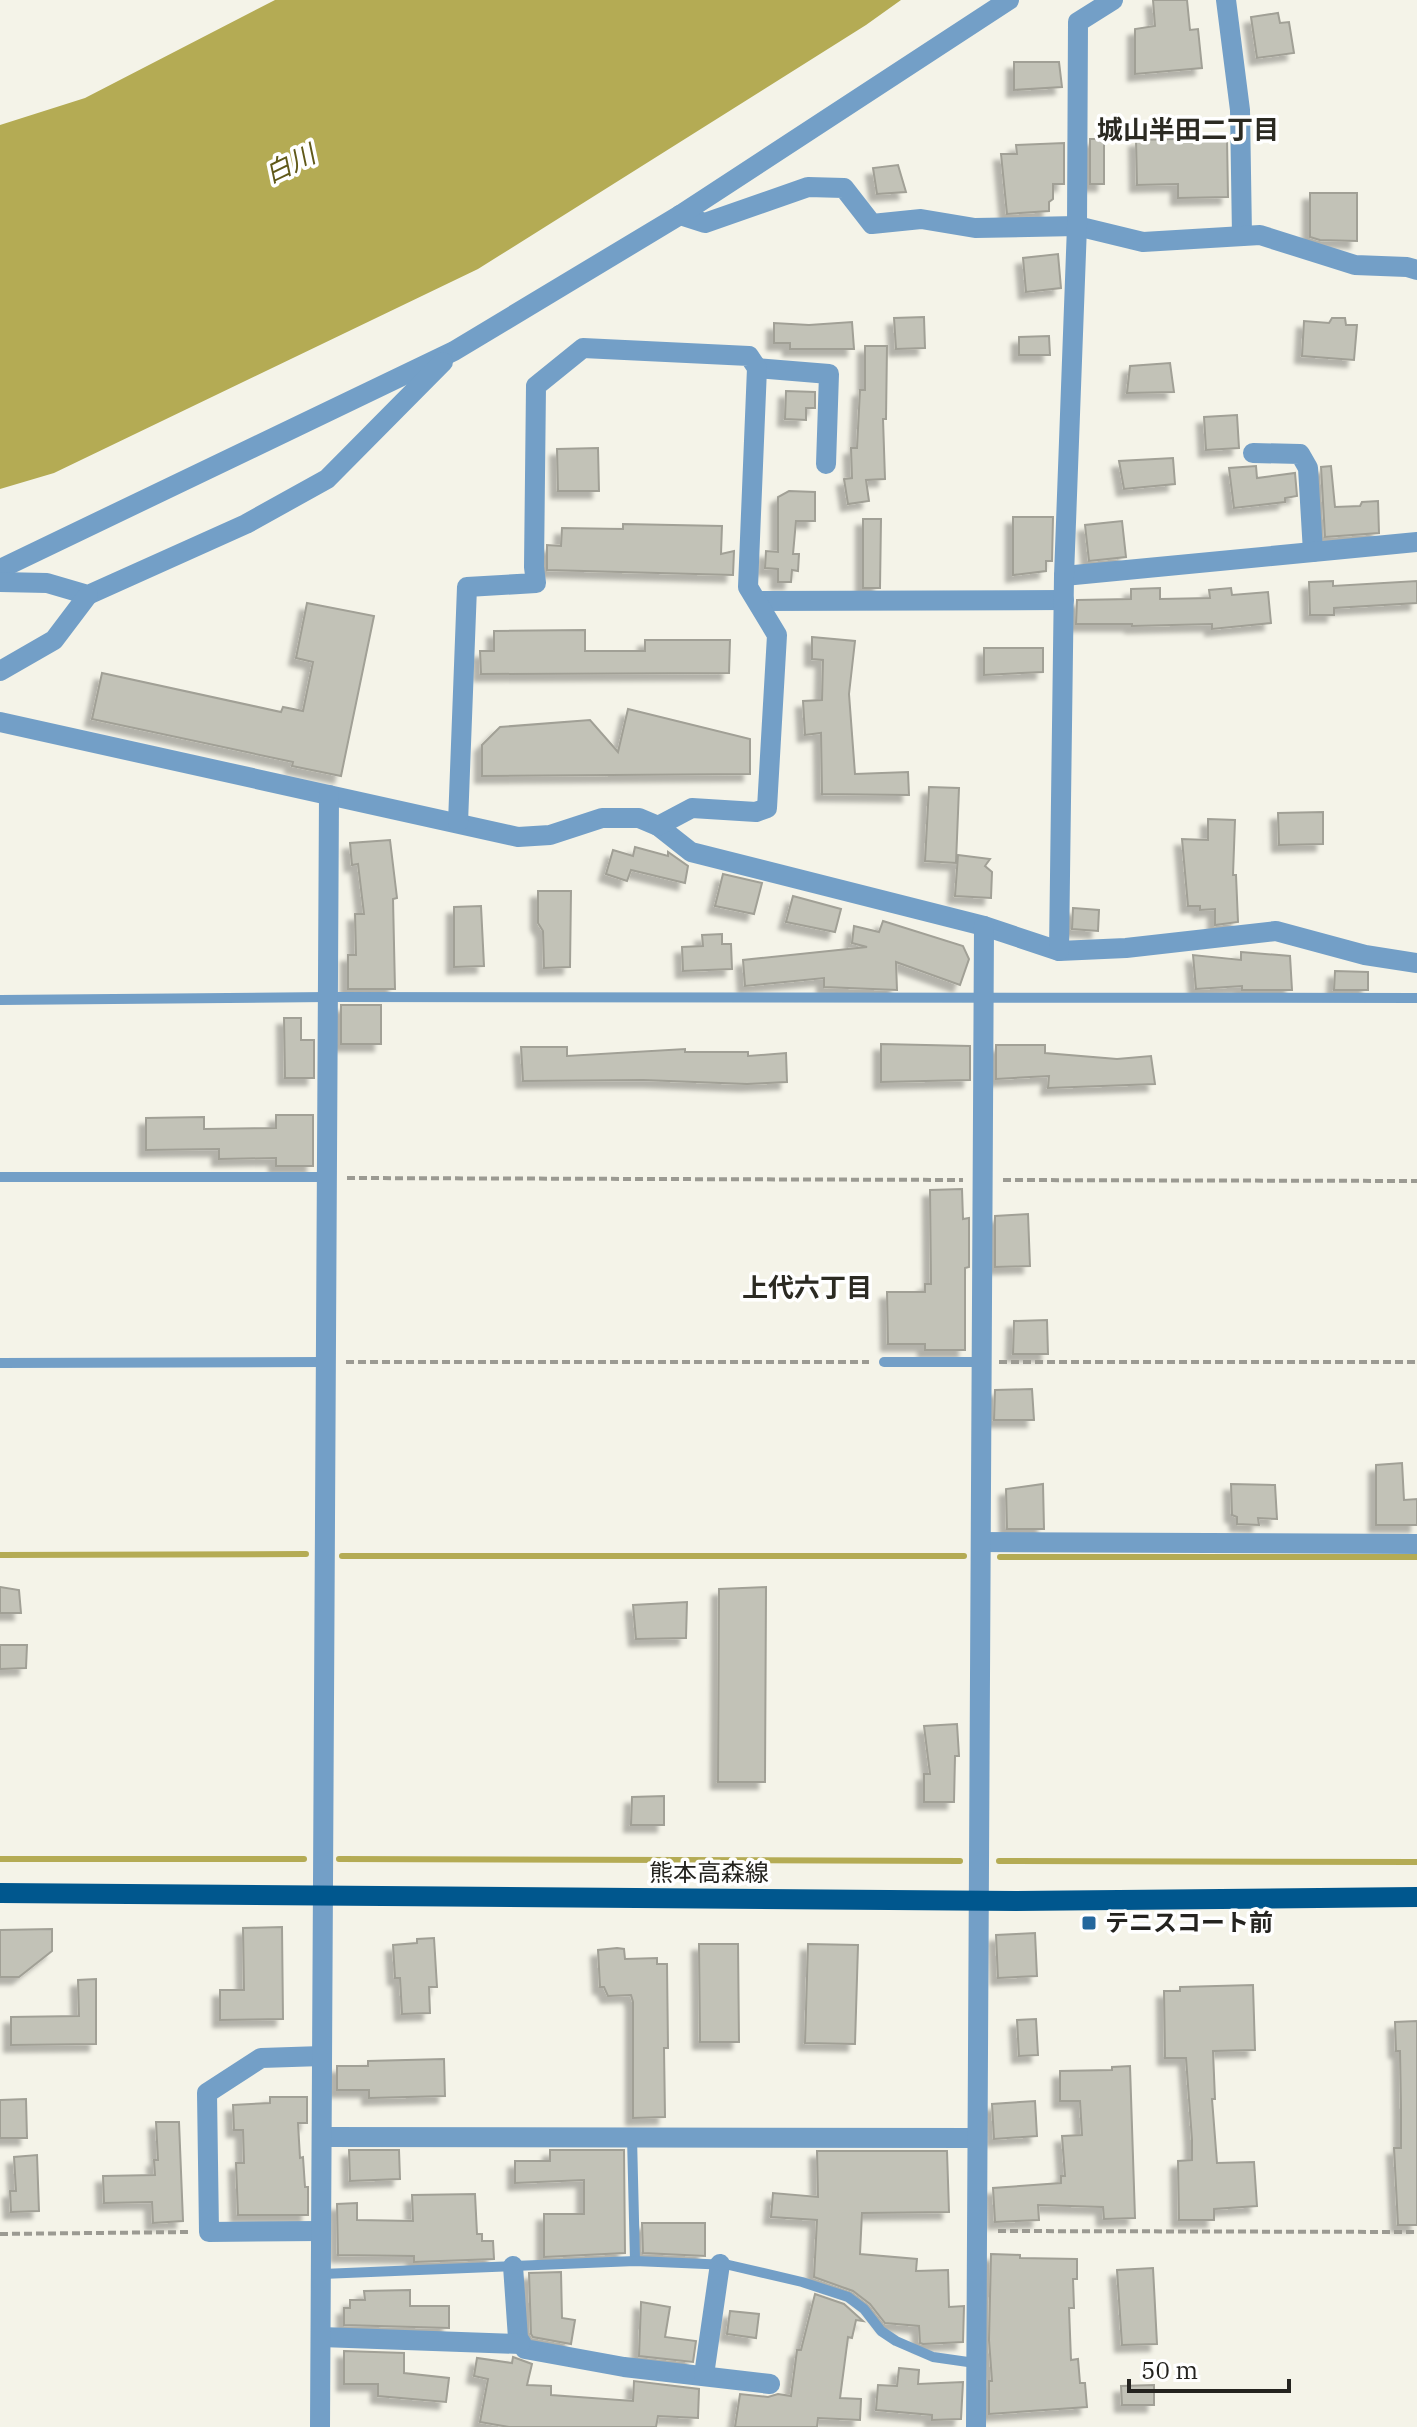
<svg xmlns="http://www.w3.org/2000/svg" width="1417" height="2427" viewBox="0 0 1417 2427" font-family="'IBM Plex Serif','Noto Sans JP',serif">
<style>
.water{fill:#b4ab54}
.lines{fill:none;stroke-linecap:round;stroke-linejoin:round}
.stream{stroke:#b4ab54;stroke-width:6}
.building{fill:#c2c2b7;stroke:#a1a096;stroke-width:2;filter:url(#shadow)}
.path{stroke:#9b9a92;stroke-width:4;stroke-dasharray:8 4;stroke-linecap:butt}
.lane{stroke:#739fc7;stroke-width:10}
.street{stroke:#739fc7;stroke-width:20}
.primary{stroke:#00578e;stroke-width:20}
.poi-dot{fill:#24679c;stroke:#fff;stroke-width:3}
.labels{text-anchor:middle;stroke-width:7;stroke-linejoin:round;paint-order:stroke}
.street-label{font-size:24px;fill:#24231f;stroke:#fff}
.poi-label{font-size:24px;font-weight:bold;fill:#24231f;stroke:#fff;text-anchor:start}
.neighbourhood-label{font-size:26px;font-weight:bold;fill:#2b2a22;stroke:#fff}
.water-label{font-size:26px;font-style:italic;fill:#605919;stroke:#fff}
</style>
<defs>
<filter id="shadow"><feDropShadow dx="-7" dy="7" stdDeviation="2" flood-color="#0004"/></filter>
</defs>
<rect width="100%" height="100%" fill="#f4f3e8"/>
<polygon class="water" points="275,0 901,0 866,25 478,269 54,473 0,489 0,125 85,98"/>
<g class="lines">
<g class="stream">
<polyline points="0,1555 306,1554"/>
<polyline points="342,1556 964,1556"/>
<polyline points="1000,1557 1417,1557"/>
<polyline points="0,1859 304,1859"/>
<polyline points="339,1859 960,1861"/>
<polyline points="999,1861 1417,1862"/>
</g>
</g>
<g class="building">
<polygon points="1153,0 1187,0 1190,30 1198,29 1202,68 1135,74 1135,29 1155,26"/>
<polygon points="1278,13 1280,23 1289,22 1294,53 1257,58 1251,17"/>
<polygon points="1014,62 1059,62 1062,87 1014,90"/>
<polygon points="1227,138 1228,197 1178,198 1178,184 1137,185 1136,140"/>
<rect x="1090" y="139" width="14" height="45"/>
<polygon points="1064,143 1064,184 1053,184 1053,199 1049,202 1049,211 1007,214 1001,154 1017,154 1016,145"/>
<polygon points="898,165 906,192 877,194 873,168"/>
<polygon points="1310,193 1357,193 1357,241 1320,240 1310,237"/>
<polygon points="1058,254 1061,288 1026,292 1023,258"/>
<polygon points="924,317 925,348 896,349 894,318"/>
<polygon points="1332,318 1345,318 1346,325 1357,325 1354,360 1302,356 1304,321 1329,323"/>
<polygon points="852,322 854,349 790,349 790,343 774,343 774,323 809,325"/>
<polygon points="1049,336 1050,355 1019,355 1019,337"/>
<polygon points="865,346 887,346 886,419 883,419 885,479 866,480 869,501 848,504 844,479 852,478 851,448 857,448 860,390 865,390"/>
<polygon points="1170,363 1174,392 1127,393 1130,366"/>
<polygon points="786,391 815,392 815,408 806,408 806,420 785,419"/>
<polygon points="1237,415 1239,448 1206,450 1204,417"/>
<polygon points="598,448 599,491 558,491 557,449"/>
<polygon points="1173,458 1175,484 1124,489 1119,461"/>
<polygon points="1256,466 1257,478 1295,473 1297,496 1285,498 1285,502 1234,508 1229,468"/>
<polygon points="1331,466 1335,507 1360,506 1362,502 1378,501 1379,533 1325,537 1321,467"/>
<polygon points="789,491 815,492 815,521 796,521 793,554 799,554 798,571 792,570 791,582 778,582 778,569 765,568 766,551 778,552 778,497"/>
<polygon points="1013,517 1053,517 1052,561 1046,561 1046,571 1013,575"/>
<polygon points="863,519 881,519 880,588 863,588"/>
<polygon points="1122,521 1126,557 1089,561 1085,525"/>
<polygon points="623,524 722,526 721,554 734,551 733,575 547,570 547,545 561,546 562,528 623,529"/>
<polygon points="1333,581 1333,586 1417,581 1417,603 1334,608 1334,615 1310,615 1309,582"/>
<polygon points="1160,588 1160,599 1210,598 1209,590 1231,588 1232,595 1268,592 1271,623 1212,629 1212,624 1132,626 1132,624 1076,624 1077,600 1131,599 1131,589"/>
<polygon points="307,603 374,616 341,776 292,766 293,762 92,719 102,673 281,712 283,707 303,711 313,662 296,658"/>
<polygon points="585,630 585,651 645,651 645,640 730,640 729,673 481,674 480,651 494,651 494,631"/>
<polygon points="812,637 855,641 849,694 855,774 908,772 909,795 822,794 821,733 805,735 803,701 822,700 823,660 812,659"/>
<polygon points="984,648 1043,648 1043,672 984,675"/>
<polygon points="628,709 750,739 750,774 482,776 482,745 500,727 590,720 618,752"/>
<polygon points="929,787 959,788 956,863 925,861"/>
<polygon points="1323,812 1323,844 1279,845 1278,813"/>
<polygon points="1208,819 1235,820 1233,875 1236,875 1238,922 1215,925 1215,909 1200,910 1200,906 1188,906 1182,839 1208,840"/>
<polygon points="390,840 397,898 393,899 395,989 348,989 348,955 356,955 355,914 364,914 358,864 352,865 350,843"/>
<polygon points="635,847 668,856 668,852 688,866 685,883 631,870 627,881 606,874 613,850 633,856"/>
<polygon points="958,855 990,859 985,866 992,872 991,898 955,896"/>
<polygon points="723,874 762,883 754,914 715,906"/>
<polygon points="538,891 571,891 570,967 544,968 543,931 538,923"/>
<polygon points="793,896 841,909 835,932 786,922"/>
<polygon points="481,906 484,966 454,967 454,907"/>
<polygon points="1073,908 1099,910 1098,931 1072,929"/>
<polygon points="883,921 963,946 969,959 960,985 896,962 897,990 824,987 824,978 745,986 743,960 867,947 852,943 854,926 879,932"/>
<polygon points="722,934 722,944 731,944 732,969 683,971 682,947 703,946 702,935"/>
<polygon points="1241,952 1290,956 1292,990 1242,990 1242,986 1196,989 1193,955 1241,960"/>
<polygon points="1335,971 1368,972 1368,990 1334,990"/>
<rect x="341" y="1005" width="40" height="39"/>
<polygon points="284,1018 301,1018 301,1040 314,1040 314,1078 285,1078"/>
<polygon points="881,1044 970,1046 970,1080 881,1082"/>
<polygon points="996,1045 1045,1045 1045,1053 1117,1059 1151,1056 1155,1084 1048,1088 1049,1076 996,1079"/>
<polygon points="521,1047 567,1047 567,1056 685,1049 685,1052 748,1052 748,1056 786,1053 787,1082 747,1084 643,1080 523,1081"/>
<polygon points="276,1115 313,1115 313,1166 276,1166 276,1158 219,1159 219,1149 146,1150 146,1118 204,1117 204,1129 276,1128"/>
<polygon points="962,1189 963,1219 969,1218 969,1267 965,1268 965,1350 925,1350 925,1344 888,1344 887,1292 925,1292 925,1284 931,1284 930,1190"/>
<polygon points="1028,1214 1030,1266 995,1267 995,1216"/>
<polygon points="1047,1320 1048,1354 1013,1354 1014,1321"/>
<polygon points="1032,1389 1034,1420 994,1420 995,1390"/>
<polygon points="1402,1463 1404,1500 1417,1499 1417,1525 1376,1525 1376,1465"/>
<polygon points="1043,1484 1044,1529 1007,1529 1006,1489"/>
<polygon points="1231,1484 1275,1485 1277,1519 1258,1518 1259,1525 1237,1524 1237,1517 1232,1515"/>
<polygon points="0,1587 19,1590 21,1613 0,1613"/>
<polygon points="766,1587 765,1782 718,1782 719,1589"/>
<polygon points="687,1602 686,1638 636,1639 633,1605"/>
<polygon points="0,1645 27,1645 26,1668 0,1669"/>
<polygon points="957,1724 959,1756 955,1756 954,1802 924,1802 924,1774 930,1774 924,1726"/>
<polygon points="664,1796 664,1825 631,1825 632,1797"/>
<polygon points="282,1927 283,2019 220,2020 220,1990 244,1990 243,1928"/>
<polygon points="52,1929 52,1951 19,1977 0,1977 0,1930"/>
<polygon points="1035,1933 1037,1976 998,1978 996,1935"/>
<polygon points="434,1938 437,1987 429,1987 430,2013 402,2014 400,1978 395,1978 393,1945 417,1943 417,1939"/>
<polygon points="699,1944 738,1944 739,2042 700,2042"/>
<polygon points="808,1944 858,1945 855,2044 805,2043"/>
<polygon points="617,1948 624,1949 625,1959 657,1958 657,1964 667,1964 668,2048 664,2048 665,2117 633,2118 633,2002 631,1995 608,1996 604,1987 600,1987 598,1950"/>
<polygon points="96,1979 96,2044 11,2045 11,2017 79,2016 78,1980"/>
<polygon points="1253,1985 1255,2050 1213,2051 1215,2099 1212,2099 1217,2163 1254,2162 1257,2206 1214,2209 1214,2220 1179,2220 1178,2161 1192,2160 1192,2140 1186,2058 1165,2058 1164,1991 1180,1991 1180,1987"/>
<polygon points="1036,2019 1038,2055 1019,2056 1017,2020"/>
<polygon points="1417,2021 1417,2225 1398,2225 1394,2148 1401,2148 1401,2110 1400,2051 1396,2051 1395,2022"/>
<polygon points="444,2059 445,2096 369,2098 369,2090 337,2090 337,2066 368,2066 368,2061"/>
<polygon points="1130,2066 1135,2218 1104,2219 1103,2207 1038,2205 1039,2220 995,2222 993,2188 1061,2183 1061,2176 1065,2176 1062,2136 1082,2135 1080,2101 1060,2101 1060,2071 1112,2070 1112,2067"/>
<polygon points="270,2097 307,2097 307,2123 298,2123 300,2158 303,2157 305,2187 308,2187 308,2215 238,2215 236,2163 244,2163 243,2130 234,2130 233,2105 270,2103"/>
<polygon points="26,2099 27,2138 0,2138 0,2100"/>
<polygon points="1035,2101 1037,2136 994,2139 992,2104"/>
<polygon points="156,2122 179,2122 183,2221 153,2223 152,2202 104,2203 103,2176 155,2175 154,2160 158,2160"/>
<polygon points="349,2150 399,2150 400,2179 350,2181"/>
<polygon points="550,2150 624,2150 625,2253 544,2257 544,2214 584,2214 584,2180 515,2183 515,2161 550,2161"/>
<polygon points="817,2151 947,2151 949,2212 862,2213 860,2254 917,2259 916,2271 948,2270 949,2307 964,2306 963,2342 923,2344 920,2343 919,2326 885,2323 870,2304 853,2291 814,2277 817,2220 771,2217 773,2193 818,2197"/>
<polygon points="37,2155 39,2211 11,2212 10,2191 16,2191 14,2157"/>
<polygon points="475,2194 477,2234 482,2234 482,2241 493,2241 494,2259 414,2262 414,2256 338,2255 337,2204 357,2203 357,2220 413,2221 412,2195"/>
<polygon points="642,2223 705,2223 705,2256 643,2253"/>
<polygon points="991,2254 1020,2255 1020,2258 1077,2259 1077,2279 1073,2279 1074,2308 1069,2308 1071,2360 1078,2359 1080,2383 1085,2383 1087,2407 989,2414 989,2381 992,2381 989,2340"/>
<polygon points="1153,2268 1157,2344 1122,2345 1117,2270"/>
<polygon points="561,2272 562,2318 575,2320 571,2344 533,2337 531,2334 529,2273"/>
<polygon points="410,2290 410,2306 449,2306 449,2328 344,2325 344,2308 350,2308 350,2300 365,2300 364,2291"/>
<polygon points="815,2294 844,2304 863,2321 856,2320 852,2338 848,2337 840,2398 861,2399 860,2420 818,2418 817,2427 735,2427 740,2394 768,2397 778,2394 791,2396 797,2350 801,2350"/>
<polygon points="641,2302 670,2307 665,2337 696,2341 693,2362 639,2356"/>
<polygon points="730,2311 759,2314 756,2338 727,2334"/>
<polygon points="344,2351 404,2353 404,2373 449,2378 446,2402 378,2396 378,2384 344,2384"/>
<polygon points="513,2357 532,2364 527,2385 551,2386 551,2395 633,2401 634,2381 699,2389 698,2418 658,2416 656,2427 509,2427 480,2422 488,2379 474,2376 477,2358 512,2363"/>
<polygon points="899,2368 919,2370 918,2384 963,2382 961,2419 932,2420 932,2415 876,2410 878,2385 897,2386"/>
<polygon points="1154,2385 1154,2405 1122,2405 1121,2386"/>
</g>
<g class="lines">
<g class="path">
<polyline points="347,1178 963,1180"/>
<polyline points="1003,1180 1417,1181"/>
<polyline points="346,1362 869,1362"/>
<polyline points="999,1362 1417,1362"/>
<polyline points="998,2231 1417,2232"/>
<polyline points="0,2234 190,2232"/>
</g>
<g class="lane">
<polyline points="0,1000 328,997 1417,998"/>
<polyline points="0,1177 327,1177"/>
<polyline points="884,1362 982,1362"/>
<polyline points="0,1363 325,1362"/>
<polyline points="632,2137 635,2261"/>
<polyline points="322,2274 635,2261 729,2265 802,2282 848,2297 864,2309 881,2331 896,2341 933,2357 975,2363"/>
</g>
<g class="street">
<polyline points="1226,0 1240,110 1242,236"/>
<polyline points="680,215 705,223 808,187 844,188 872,224 921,219 975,228 1077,226 1143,242 1260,235 1355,265 1407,267 1417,270"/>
<polyline points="757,368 829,374 826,464"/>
<polyline points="1253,453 1300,454 1308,468 1313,552"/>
<polyline points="0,569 454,351 680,215 1009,0"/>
<polyline points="1064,576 1417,542"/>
<polyline points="0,582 47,583 88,595 246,524 327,479 443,362"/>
<polyline points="759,601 1064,600"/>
<polyline points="0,671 54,640 88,595"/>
<polyline points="0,722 518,837 550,835 602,818 639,818 658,826 691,852 984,926 1059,951 1126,948 1276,931 1365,955 1417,963"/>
<polyline points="458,823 467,587 536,583 534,567 536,386 583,348 749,356 757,368 748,587 777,635 767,808 756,812 692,808 658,826"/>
<polyline points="1059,951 1064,576 1077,226 1078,22 1113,0"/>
<polyline points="981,1542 1417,1544"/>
<polyline points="322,2137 976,2138"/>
<polyline points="320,2231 209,2232 207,2093 261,2058 322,2056"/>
<polyline points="513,2266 518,2338 525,2349 624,2367 770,2384"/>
<polyline points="321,2337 520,2344"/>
<polyline points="704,2375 720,2264"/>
<polyline points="320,2427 329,795"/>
<polyline points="976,2427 984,926"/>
</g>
<polyline class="primary" points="0,1893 1016,1901 1417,1897"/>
</g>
<rect class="poi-dot" x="1081" y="1915" width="16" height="16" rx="4"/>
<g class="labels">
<g class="street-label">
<text x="709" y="1881">熊本高森線</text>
</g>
<g class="poi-label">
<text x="1105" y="1931">テニスコート前</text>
</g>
<g class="neighbourhood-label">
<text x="1188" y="139">城山半田二丁目</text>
<text x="807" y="1297">上代六丁目</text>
</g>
<g class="water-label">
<text transform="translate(290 164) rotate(-26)" y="9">白川</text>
</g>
</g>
<path d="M1129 2379v12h160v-12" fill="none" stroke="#24231f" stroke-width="4"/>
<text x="1141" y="2379" font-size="24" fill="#24231f" stroke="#ffffff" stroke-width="6" paint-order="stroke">50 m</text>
</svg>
